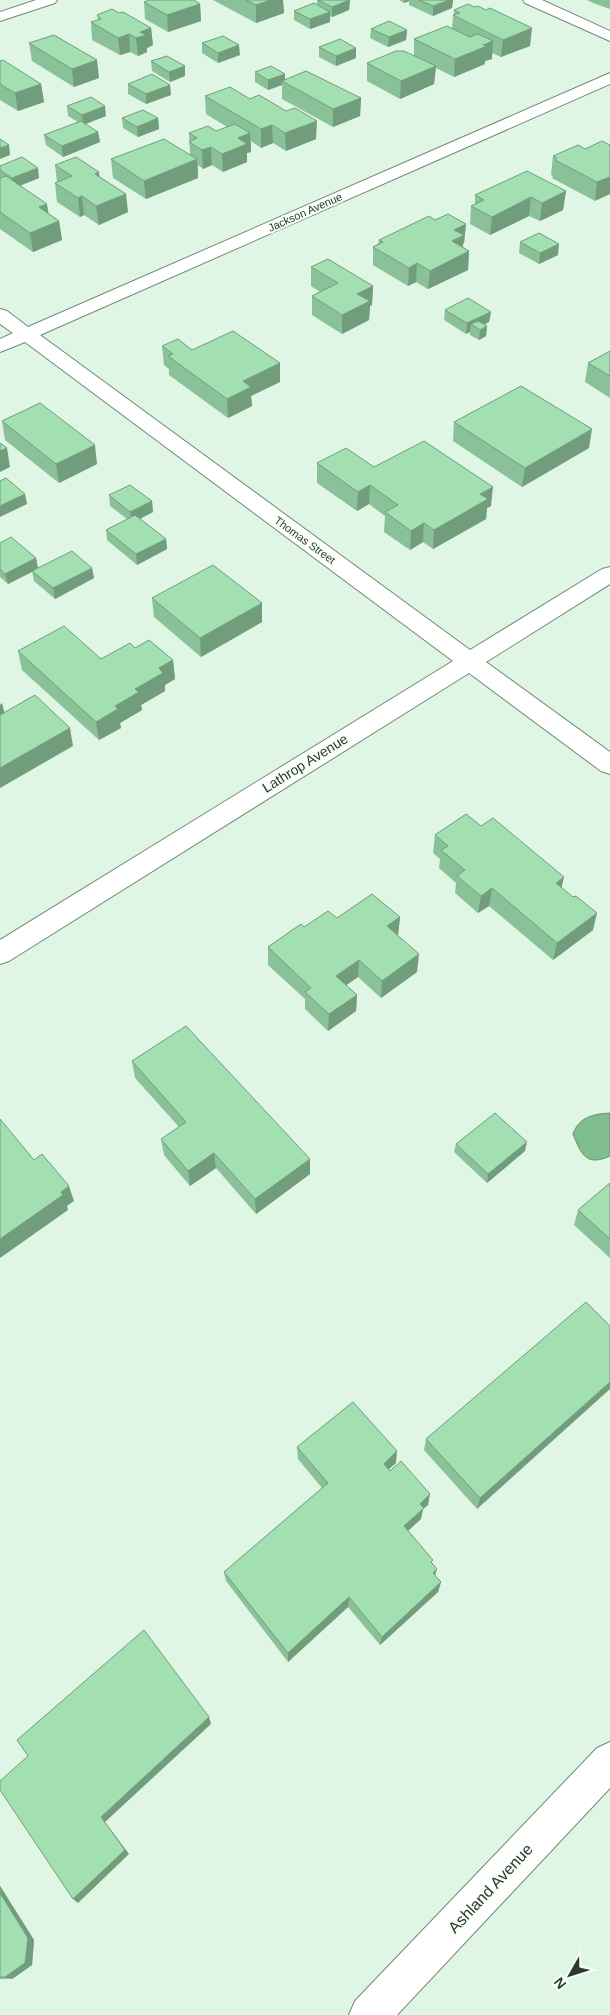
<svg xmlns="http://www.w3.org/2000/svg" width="610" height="2015" viewBox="0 0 610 2015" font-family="Helvetica,sans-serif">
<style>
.water{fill:#7fbc8e;stroke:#679472}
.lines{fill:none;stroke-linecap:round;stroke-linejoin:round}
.minor-casing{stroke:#738978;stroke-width:2}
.minor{fill:#fff;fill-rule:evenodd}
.wall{fill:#8bc198}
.shaded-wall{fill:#719d7c}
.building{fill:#a2e0b1;stroke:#719d7c}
.labels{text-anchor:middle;stroke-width:4;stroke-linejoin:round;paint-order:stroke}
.far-street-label{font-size:11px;fill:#2e3830;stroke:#f5fff7}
.street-label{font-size:14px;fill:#2e3830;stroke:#f5fff7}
.near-street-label{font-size:16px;fill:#2e3830;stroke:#f5fff7}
</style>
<rect width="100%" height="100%" fill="#def6e3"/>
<path class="water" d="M 610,1113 L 610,1156 C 586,1167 581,1154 573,1134 C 579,1117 593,1114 610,1113 Z"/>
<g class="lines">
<g class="minor-casing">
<g id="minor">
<polygon points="36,0 57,0 55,3 0,21 0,12"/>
<polygon points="523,0 542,0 610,31 610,41 525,3"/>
<polygon points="610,73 610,84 40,335 470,650 602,569 610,567 610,584 486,662 610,752 610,774 601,771 469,673 9,961 0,964 0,940 453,661 25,342 0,352 0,339 13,333 0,324 0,309 7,311 28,327"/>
<polygon points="610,1742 610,1788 397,2015 349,2015 355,2001 597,1748"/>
</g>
</g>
<use href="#minor" class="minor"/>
</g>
<g class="wall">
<polygon points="213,0 283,0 284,13 256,23"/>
<polygon points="317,0 350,0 349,10 332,17 330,16 330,22 310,29 294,20 294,11 317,5"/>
<polygon points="399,0 453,0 452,8 433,16 409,5 409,1 404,3"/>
<polygon points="587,0 610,0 610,9 593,3"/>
<polygon points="144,2 200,4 201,21 168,32 145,19"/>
<polygon points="454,10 530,46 501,57 492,53 492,59 485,61 485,64 454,77 436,68 434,84 400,99 367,81 367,63 414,55 414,39 452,29 453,15 454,15"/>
<polygon points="119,13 151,28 153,45 147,48 147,52 138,56 130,52 120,55 92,40 91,22 98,20 97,15"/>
<polygon points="371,29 407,30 406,40 388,47 370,38"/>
<polygon points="29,43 99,78 74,87 32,61"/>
<polygon points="202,43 240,55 218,63 202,53"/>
<polygon points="319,47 356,48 356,58 336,66 319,57"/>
<polygon points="0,61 41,84 44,102 18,111 0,100"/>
<polygon points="151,61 185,66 185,76 170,82 152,71"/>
<polygon points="255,72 285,74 285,80 361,98 360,116 333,127 282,99 282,85 268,90 255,82"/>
<polygon points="128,84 170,85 171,95 146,104 128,94"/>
<polygon points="205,96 316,139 286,151 273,143 261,148 251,141 251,152 247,153 247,162 223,172 212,165 203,169 198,165 198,178 146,199 113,178 111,159 190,155 189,133 216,131 227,127 206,114"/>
<polygon points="67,106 106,116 85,124 98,132 100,142 63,157 46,145 44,135 78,122 68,116"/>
<polygon points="122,118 158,118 159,129 138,137 123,128"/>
<polygon points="610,145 595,201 552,178 553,176 551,175 553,156 585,149"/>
<polygon points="55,165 100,177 128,212 99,225 84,215 80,217 57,202 55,183 57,182"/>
<polygon points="0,166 39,178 20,186 49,214 59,221 62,240 33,252 0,229"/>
<polygon points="566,191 563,210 540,221 529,216 490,235 470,224 471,206 475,204 475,195"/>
<polygon points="435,220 466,224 464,243 463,244 463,247 469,251 468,270 428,289 416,282 408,286 373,265 373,247 378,244 379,240"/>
<polygon points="520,242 558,255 539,264 519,253"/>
<polygon points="311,267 373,286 372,305 370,306 369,320 342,334 312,315 312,296 320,292 311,286"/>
<polygon points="445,310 491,312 489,322 485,324 487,326 486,336 479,340 470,335 470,332 466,334 444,320"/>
<polygon points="162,346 192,350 280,363 280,382 251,396 252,406 228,418 169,375 169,369 164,365"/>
<polygon points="610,351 610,398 585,382 588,363"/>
<polygon points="2,421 97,464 59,483 5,440"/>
<polygon points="454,422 589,448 522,487 453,441"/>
<polygon points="317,463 374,467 491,506 487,508 486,519 433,549 423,542 410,550 384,532 385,516 369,504 357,511 317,483"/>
<polygon points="109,495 152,501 153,512 140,519 166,539 167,549 137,565 107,540 106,530 127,519 110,506"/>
<polygon points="0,543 36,558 38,568 92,568 94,578 55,599 34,581 32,571 8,584 0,577"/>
<polygon points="152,598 262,622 201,657 154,617"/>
<polygon points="135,648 173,660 175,679 165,685 165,691 141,705 142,710 120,723 121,728 99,740 22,670 18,651 101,659"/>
<polygon points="481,826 562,888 593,930 553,960 489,906 478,913 455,893 456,883 439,868 440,859 433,853 435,835"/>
<polygon points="400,917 398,935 397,935 417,972 381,998 358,977 346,985 357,995 356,1011 328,1031 305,1009 305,999 268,965 268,947 304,927 337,918"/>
<polygon points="132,1061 310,1174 256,1214 216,1168 190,1186 164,1155 161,1139 179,1127 135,1078"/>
<polygon points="456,1144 525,1151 487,1183 454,1152"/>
<polygon points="610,1183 610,1258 574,1225 578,1210"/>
<polygon points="610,1326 477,1509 424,1450 426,1439"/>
<polygon points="297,1447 396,1463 388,1469 428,1505 423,1509 421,1519 408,1531 433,1564 435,1576 441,1582 438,1592 380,1645 348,1607 288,1662 226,1581 224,1572 322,1488 298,1459"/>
<polygon points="0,1886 34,1940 32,1965 12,1979 0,1979"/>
</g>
<g class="shaded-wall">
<polygon points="271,0 283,0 284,13 256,23 256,5"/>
<polygon points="350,0 349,10 332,17 332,7"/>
<polygon points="405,0 409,0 409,1 404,3"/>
<polygon points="449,0 453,0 452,8 433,16 433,6"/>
<polygon points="200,4 201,21 168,32 167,15"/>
<polygon points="330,12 330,22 310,29 310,19"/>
<polygon points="151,28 153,45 147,48 147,52 138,56 136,38 140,32"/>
<polygon points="532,28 530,46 501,57 503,40"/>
<polygon points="407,30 406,40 388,47 389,37"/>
<polygon points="129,34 130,52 120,55 118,38"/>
<polygon points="493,41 492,59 485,61 485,64 454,77 455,59 483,45"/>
<polygon points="239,45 240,55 218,63 218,53"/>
<polygon points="356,48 356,58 336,66 336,56"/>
<polygon points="97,60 99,78 74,87 72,69"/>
<polygon points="185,66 185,76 170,82 169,72"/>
<polygon points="436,66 434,84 400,99 401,81"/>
<polygon points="285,74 285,83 282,81 282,85 268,90 268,80"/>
<polygon points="41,84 44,102 18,111 15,93"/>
<polygon points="170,85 171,95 146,104 146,94"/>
<polygon points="361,98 360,116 333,127 333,109"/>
<polygon points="105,106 106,116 83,125 82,115"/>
<polygon points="158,118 159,129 138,137 137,127"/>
<polygon points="317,121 316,139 286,151 285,133"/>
<polygon points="272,125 273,143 261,148 261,129"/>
<polygon points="98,132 100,142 63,157 62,146"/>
<polygon points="250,133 251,152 247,153 247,162 223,172 222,154 238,138"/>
<polygon points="9,145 10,155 0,159 0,148"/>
<polygon points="211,147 212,165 203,169 202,150"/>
<polygon points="197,159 198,178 146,199 144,181"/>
<polygon points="38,168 39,178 13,188 12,178"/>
<polygon points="99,172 101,191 95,174"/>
<polygon points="610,177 610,194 595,201 597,182"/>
<polygon points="566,191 563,210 540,221 542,203"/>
<polygon points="126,194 128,212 99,225 96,206"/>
<polygon points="82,196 84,215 80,217 78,198"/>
<polygon points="531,197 529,216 490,235 492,217"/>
<polygon points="47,204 50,222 39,207"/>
<polygon points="59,221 62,240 33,252 30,233"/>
<polygon points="466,224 464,243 463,244 462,254 452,241 454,230"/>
<polygon points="559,244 558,255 539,264 540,253"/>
<polygon points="469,251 468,270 428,289 430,271"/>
<polygon points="417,263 416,282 408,286 409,268"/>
<polygon points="373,286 372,305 370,306 369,320 342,334 342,315 357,294"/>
<polygon points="491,312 489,322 477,328 471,324 470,332 466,334 467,323"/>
<polygon points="487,326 486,336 479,340 480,330"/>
<polygon points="280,363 280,382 251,396 252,406 228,418 227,399 243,381"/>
<polygon points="592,429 589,448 522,487 525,468"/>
<polygon points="95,445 97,464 59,483 56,464"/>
<polygon points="7,448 10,467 0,472 0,451"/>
<polygon points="370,485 369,504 357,511 358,492"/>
<polygon points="493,487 491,506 487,508 486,519 433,549 434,530 480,494"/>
<polygon points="25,494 27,504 0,517 0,506"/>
<polygon points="152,501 153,512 132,523 130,512"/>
<polygon points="424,523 423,542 410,550 411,531"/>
<polygon points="166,539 167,549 137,565 136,554"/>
<polygon points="36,558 38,569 8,584 5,574"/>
<polygon points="92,568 94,578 55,599 53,588"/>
<polygon points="262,603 262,622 201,657 200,638"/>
<polygon points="173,660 175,679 165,685 165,691 141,705 142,710 120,723 121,728 99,740 96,722 159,668"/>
<polygon points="2,703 7,722 0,726 0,705"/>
<polygon points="70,728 73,746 0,788 0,768"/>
<polygon points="564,877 560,895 556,883"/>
<polygon points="492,888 489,906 478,913 481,896"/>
<polygon points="597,913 593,930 553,960 557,943"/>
<polygon points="400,917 398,935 386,944 387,926"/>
<polygon points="419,954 417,972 381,998 382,981"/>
<polygon points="359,960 358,977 335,993 336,976"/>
<polygon points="357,995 356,1011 328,1031 329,1014"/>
<polygon points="527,1142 525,1151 487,1183 488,1174"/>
<polygon points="214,1153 216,1168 190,1186 188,1171"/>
<polygon points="310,1159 310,1174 256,1214 255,1199"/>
<polygon points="69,1186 74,1201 67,1206 68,1210 0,1258 0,1239"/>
<polygon points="610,1382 610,1389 477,1509 480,1498"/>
<polygon points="397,1451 396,1463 382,1475 384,1464"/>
<polygon points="430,1494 428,1505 423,1509 421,1519 402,1536 404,1526 420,1504"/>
<polygon points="437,1569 434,1579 433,1573"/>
<polygon points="441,1582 438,1592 380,1645 382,1637"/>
<polygon points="349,1597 348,1607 288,1662 288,1653"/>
<polygon points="209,1717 211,1724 105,1822 129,1854 78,1903 73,1899 101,1817"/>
<polygon points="0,1886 34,1940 32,1965 12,1979 5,1977"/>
</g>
<g class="building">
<polygon points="149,0 194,0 200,4 167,15 144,2"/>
<polygon points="246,0 271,0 256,5"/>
<polygon points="318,0 350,0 332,7"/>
<polygon points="419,0 449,0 433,6"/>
<polygon points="314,3 330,12 310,19 294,11"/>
<polygon points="468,4 474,7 478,6 486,10 490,8 532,28 503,40 453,15 460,13 454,10"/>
<polygon points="112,9 119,13 123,12 151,28 140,32 146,35 136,38 129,34 118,38 91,22 101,19 97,15"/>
<polygon points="389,21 407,30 389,37 371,29"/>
<polygon points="447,26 470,37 478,34 493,41 483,45 487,46 455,59 414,39"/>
<polygon points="54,35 97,60 72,69 29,43"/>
<polygon points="223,36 239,45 218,53 202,43"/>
<polygon points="340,39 356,48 336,56 319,47"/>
<polygon points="396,51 404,51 436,66 401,81 367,63"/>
<polygon points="167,56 185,66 169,72 151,61"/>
<polygon points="3,60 41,84 15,93 0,84 0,61"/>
<polygon points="271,66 285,74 268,80 255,72"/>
<polygon points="306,71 361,98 333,109 282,81"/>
<polygon points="152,74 170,85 146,94 128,84"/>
<polygon points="230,87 250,99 259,95 286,111 295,108 317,121 285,133 272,125 261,129 205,96"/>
<polygon points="91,97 105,106 82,115 67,106"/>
<polygon points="143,110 158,118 137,127 122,118"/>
<polygon points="81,121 98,132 62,146 44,135"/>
<polygon points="235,124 250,133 238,138 247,144 222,154 211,147 202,150 189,142 197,138 189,133 208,126 216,131"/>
<polygon points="0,139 9,145 0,148"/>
<polygon points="164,139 197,159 144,181 111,159"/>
<polygon points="602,141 610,145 610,177 597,182 555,160 557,158 553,156 578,145 585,149"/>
<polygon points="22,157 38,168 12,178 0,170 0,166"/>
<polygon points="76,157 99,172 95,174 126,194 96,206 82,196 78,198 55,183 72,176 55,165"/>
<polygon points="527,171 566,191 542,203 531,197 492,217 471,206 484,200 475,195"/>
<polygon points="6,176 47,204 39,207 59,221 30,233 0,212 0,178"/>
<polygon points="448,214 466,224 454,230 464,235 452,241 469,251 430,271 417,263 409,268 373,247 383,242 379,240 429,216 435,220"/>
<polygon points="539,233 559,244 540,253 520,242"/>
<polygon points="328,259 373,286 357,294 370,301 342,315 312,296 338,283 311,267"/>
<polygon points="468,298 491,312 467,323 445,310"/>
<polygon points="478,321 487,326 480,330 471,324"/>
<polygon points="233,331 280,363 243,381 251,387 227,399 168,356 173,354 162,346 178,339 192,350"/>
<polygon points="610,351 610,376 588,363"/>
<polygon points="521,386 592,429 525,468 454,422"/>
<polygon points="40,403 95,445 56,464 2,421"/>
<polygon points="424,441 493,487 480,494 488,499 434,530 424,523 411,531 385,512 398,505 370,485 358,492 317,463 346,448 374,467"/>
<polygon points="0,443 7,448 0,451"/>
<polygon points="6,478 25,494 0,506 0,481"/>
<polygon points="130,485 152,501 130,512 109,495"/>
<polygon points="135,515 166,539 136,554 106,530"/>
<polygon points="11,537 36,558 5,574 0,569 0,543"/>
<polygon points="72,551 92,568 53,588 32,571"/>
<polygon points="213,565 262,603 200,638 152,598"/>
<polygon points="64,626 101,659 130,643 135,648 149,640 173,660 159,668 163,673 135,689 139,692 115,706 118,709 96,722 18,651"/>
<polygon points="35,695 70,728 0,768 0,715"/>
<polygon points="466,814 481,826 493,818 564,877 556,883 573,897 576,896 597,913 557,943 492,888 481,896 457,876 465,870 441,850 448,846 435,835"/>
<polygon points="372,894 400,917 387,926 419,954 382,981 359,960 336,976 357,995 329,1014 305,992 311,988 268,947 301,924 304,927 328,911 337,918"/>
<polygon points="186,1026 310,1159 255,1199 214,1153 188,1171 161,1139 186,1122 132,1061"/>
<polygon points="495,1113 527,1142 488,1174 456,1144"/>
<polygon points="0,1119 34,1160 42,1154 69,1186 61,1192 63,1195 0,1239"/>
<polygon points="610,1183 610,1239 578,1210"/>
<polygon points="586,1302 610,1326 610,1382 480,1498 426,1439"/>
<polygon points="353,1402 397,1451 384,1464 390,1471 401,1461 430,1494 420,1504 424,1508 404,1526 433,1560 431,1562 437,1569 433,1573 441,1582 382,1637 349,1597 288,1653 224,1572 328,1483 297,1447"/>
<polygon points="144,1630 209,1717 101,1817 125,1850 73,1899 0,1790 0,1781 28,1756 17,1740"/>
<polygon points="0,1893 28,1938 25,1963 5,1977 0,1977"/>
</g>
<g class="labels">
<g class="far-street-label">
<text transform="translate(305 212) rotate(-24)" y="4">Jackson Avenue</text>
<text transform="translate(305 540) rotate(36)" y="4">Thomas Street</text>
</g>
<g class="street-label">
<text transform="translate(305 763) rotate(-32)" y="5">Lathrop Avenue</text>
</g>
<g class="near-street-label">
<text transform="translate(490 1888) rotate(-47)" y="6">Ashland Avenue</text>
</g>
</g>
<g transform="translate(570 1975) rotate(231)" stroke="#f5fff7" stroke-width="4" paint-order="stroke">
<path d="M0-4L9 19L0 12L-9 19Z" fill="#2e3830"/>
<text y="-8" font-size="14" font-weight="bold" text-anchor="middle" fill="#2e3830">N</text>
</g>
</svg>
